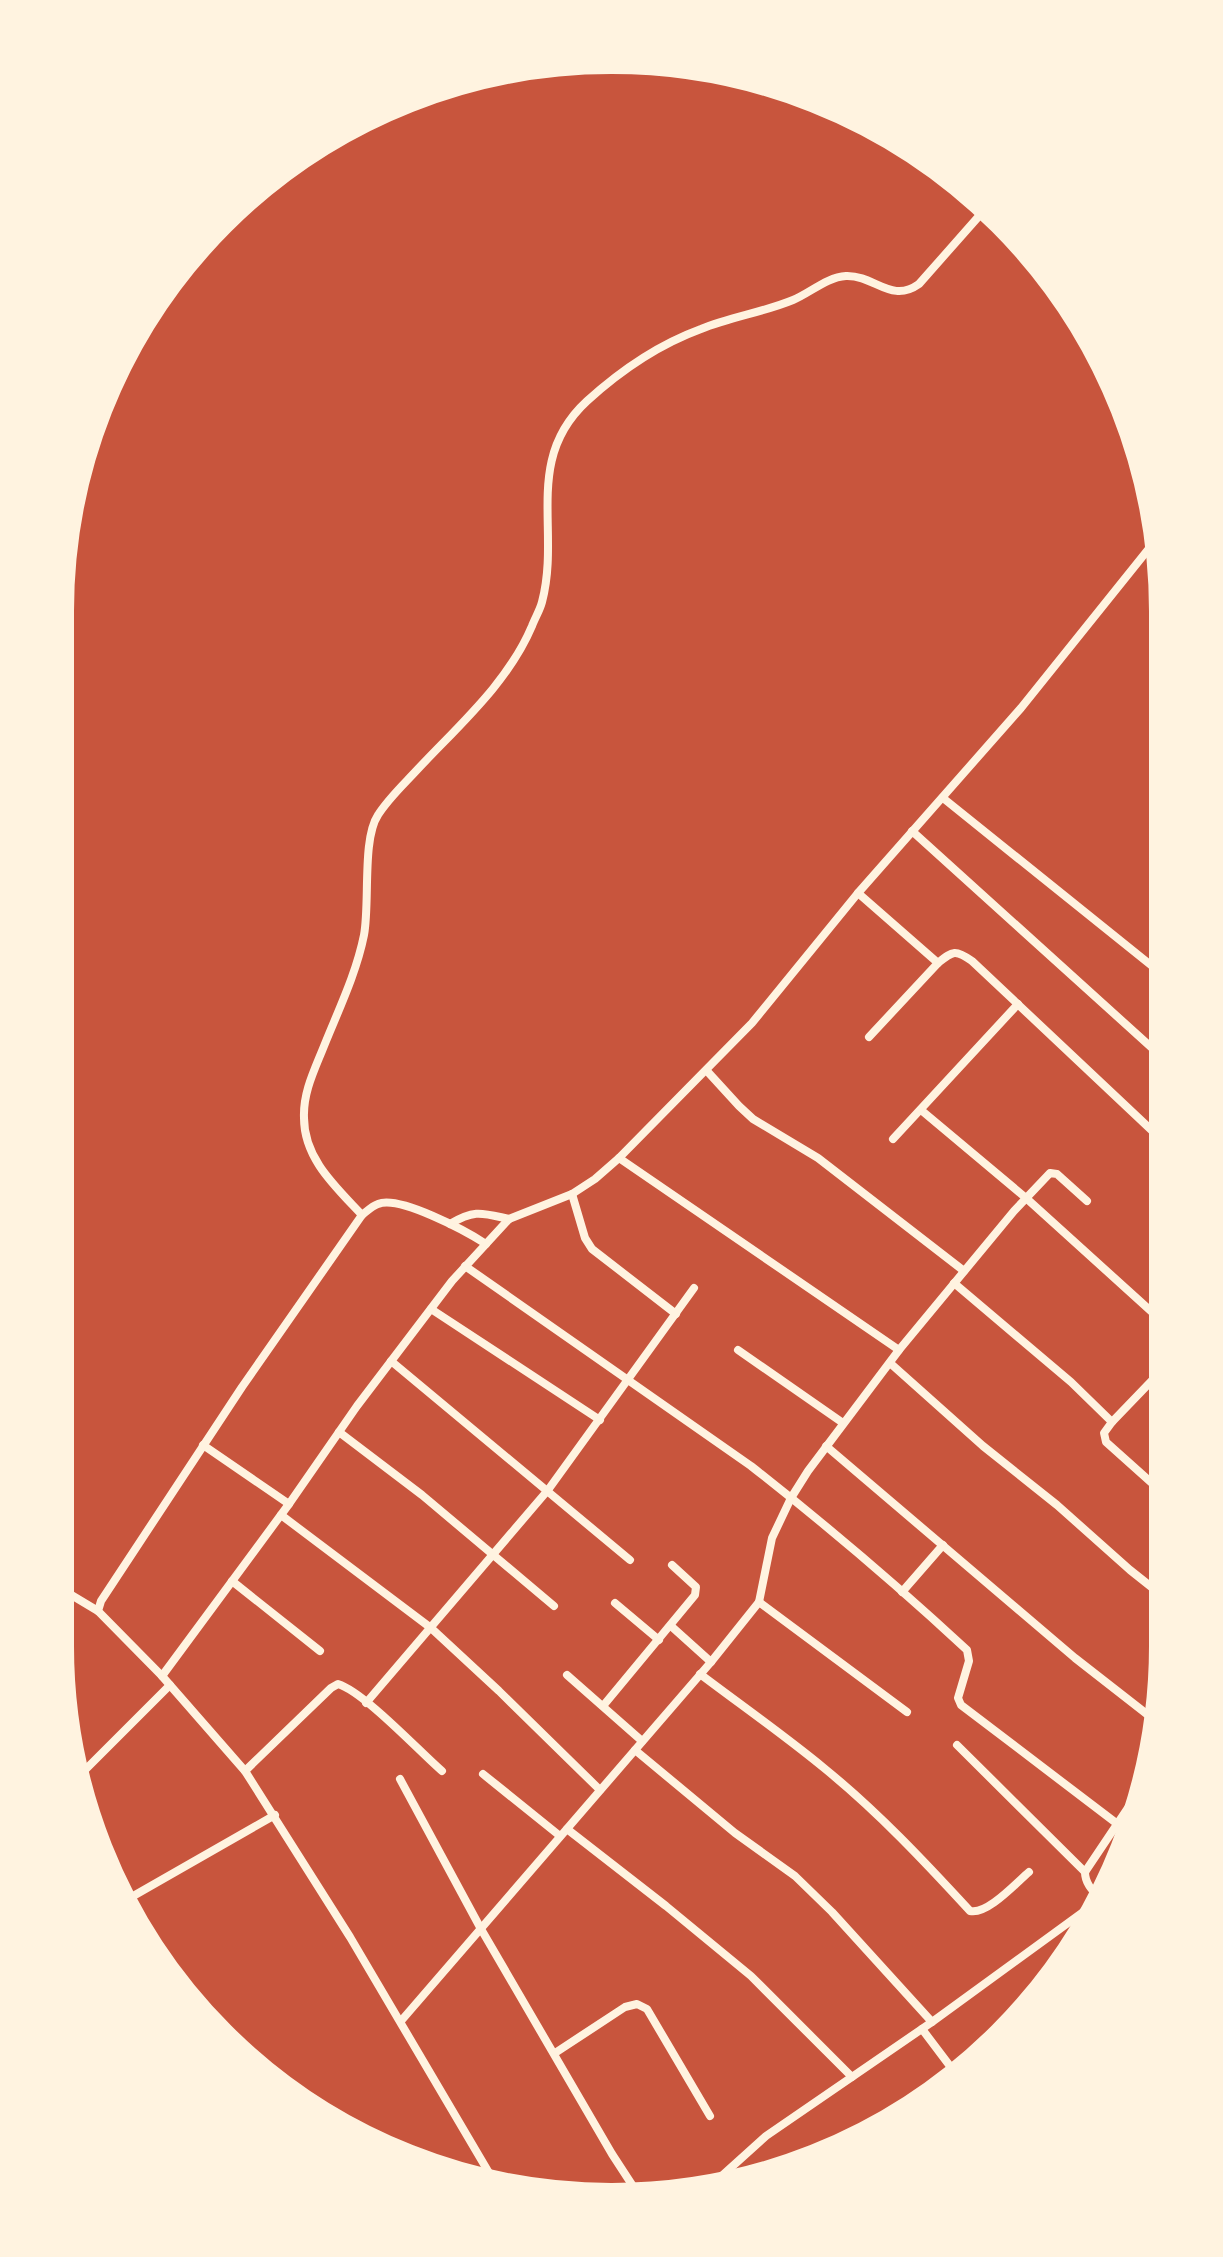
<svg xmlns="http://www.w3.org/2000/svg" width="1223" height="2257" viewBox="0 0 1223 2257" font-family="Raleway,sans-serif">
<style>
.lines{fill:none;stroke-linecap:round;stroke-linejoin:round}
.minor{stroke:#fff3e0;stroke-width:8}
.rim{fill:none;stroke:#fff3e0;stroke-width:4}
</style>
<rect width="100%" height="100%" fill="#c8553d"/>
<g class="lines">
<g class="minor">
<polyline points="943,798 1162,974"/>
<polyline points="912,831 1162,1057"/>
<polyline points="858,893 938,963"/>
<path d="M 869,1037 L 938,963 C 953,951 955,949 972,961 L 1162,1140"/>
<polyline points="707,1071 739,1106 753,1119 818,1158 964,1271"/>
<polyline points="921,1110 1026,1198 1163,1322"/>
<polyline points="893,1139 1018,1004"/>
<polyline points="619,1158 899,1350"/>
<polyline points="572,1194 585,1238 592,1249 676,1314"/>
<path d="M 362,1215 C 336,1187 304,1159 304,1118 C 303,1094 313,1073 322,1051 C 337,1013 356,975 364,935 C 370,903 362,839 378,815 C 388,799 403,785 416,771 C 458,726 508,683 532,626 C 535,618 540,610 542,602 C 561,530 523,460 587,401 C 620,371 660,344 701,329 C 731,317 764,312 793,300 C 810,293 827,277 846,276 C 875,275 891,304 919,284 L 987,207"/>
<path d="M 450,1224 C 475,1209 482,1213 509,1219"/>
<path d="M 486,1244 C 466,1231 399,1195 378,1204 C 372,1206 366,1212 362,1215 L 242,1387 L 101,1601 L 98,1611 L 162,1676 L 245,1771 L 350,1937 L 495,2183"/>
<path d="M 465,1266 L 751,1466 C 825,1524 898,1586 967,1650 L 969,1661 L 958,1698 L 961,1705 L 1128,1832"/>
<polyline points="954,1283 1071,1382 1112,1422"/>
<polyline points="431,1309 600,1420"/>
<polyline points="738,1350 843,1423"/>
<polyline points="391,1361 630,1560"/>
<polyline points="890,1363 983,1446 1057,1505 1130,1570 1164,1597"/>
<polyline points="1163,1369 1112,1422 1104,1433 1106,1442 1163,1493"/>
<polyline points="339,1432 422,1495 554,1606"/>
<polyline points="203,1445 289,1504"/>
<polyline points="826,1446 1075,1658 1157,1722"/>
<polyline points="281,1515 431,1628 499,1691 600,1790"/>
<polyline points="232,1581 320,1651"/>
<polyline points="58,1587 98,1611"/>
<polyline points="902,1592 943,1545"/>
<polyline points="759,1602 907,1712"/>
<polyline points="615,1603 659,1640"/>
<polyline points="671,1626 711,1662"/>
<path d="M 700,1674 C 741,1705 784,1735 824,1768 C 877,1811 924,1861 970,1911 C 987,1915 1015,1884 1029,1872"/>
<polyline points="567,1675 642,1741"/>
<polyline points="162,1676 289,1504 357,1406 452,1281 509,1219 572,1194 595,1179 619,1158 752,1023 858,893 1021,708 1159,536"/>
<polyline points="366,1703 548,1490 694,1288"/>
<polyline points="603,1706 695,1595 696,1587 672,1565"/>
<polyline points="957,1745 1085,1872"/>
<polyline points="635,1750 735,1833 795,1876 832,1912 932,2022 766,2136 715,2182"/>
<path d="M 245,1771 L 331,1688 L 338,1684 C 364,1692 419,1751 442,1771"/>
<polyline points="483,1774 560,1836"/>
<polyline points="80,1775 170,1685"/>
<polyline points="400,1779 481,1929 612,2154 640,2197"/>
<polyline points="567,1829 666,1906 751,1976 852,2077"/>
<polyline points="128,1899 275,1815"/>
<polyline points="401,2021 711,1662 759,1602 772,1538 791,1498 808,1471 899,1350 1014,1211 1050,1173 1057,1174 1087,1201"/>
<path d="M 932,2022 L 1101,1899 C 1093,1891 1085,1884 1085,1872 L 1148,1778"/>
<polyline points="922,2029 956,2074"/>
<polyline points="555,2053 625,2007 637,2004 647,2009 710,2116"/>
</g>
</g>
<path d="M0 0H1223V2257H0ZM611 72H612A539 539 0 0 1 1151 611V1646A539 539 0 0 1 612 2185H611A539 539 0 0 1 72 1646V611A539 539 0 0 1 611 72Z" fill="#fff3e0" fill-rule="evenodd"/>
<path class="rim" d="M611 72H612A539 539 0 0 1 1151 611V1646A539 539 0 0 1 612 2185H611A539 539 0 0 1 72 1646V611A539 539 0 0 1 611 72Z"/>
</svg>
